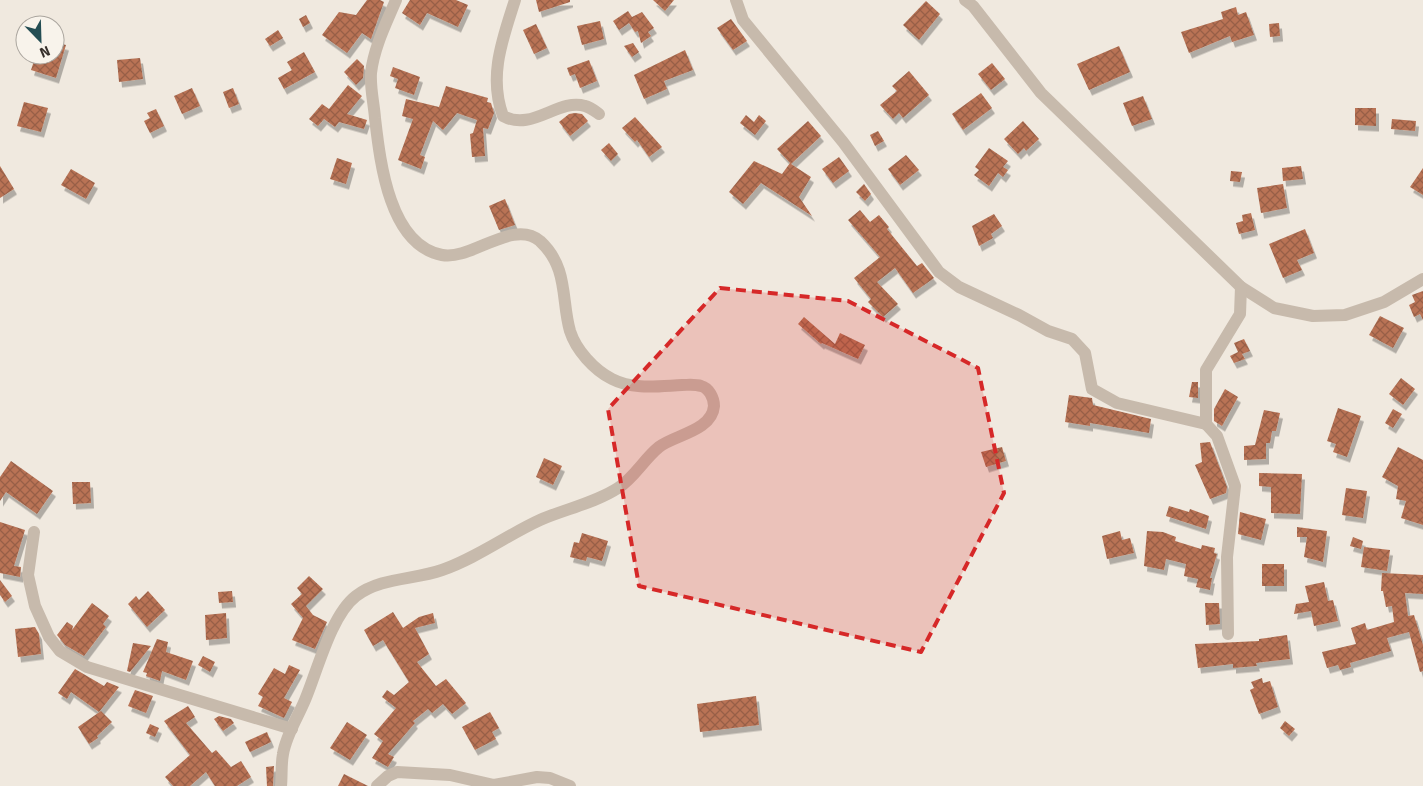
<svg xmlns="http://www.w3.org/2000/svg" width="1423" height="786" viewBox="0 0 1423 786" font-family="Signika,sans-serif">
<style>
.building{fill:url(#building-cross-hatch);filter:url(#shadow)}
.lines{fill:none;stroke-linecap:round;stroke-linejoin:round}
.minor{stroke:#c7baac;stroke-width:12}
.marked{fill:#d62828;fill-opacity:0.2;stroke:#d62828;stroke-width:4;stroke-dasharray:10 6;stroke-linejoin:round}
</style>
<defs>
<pattern id="building-cross-hatch" width="8" height="8" patternUnits="userSpaceOnUse" patternTransform="scale(1.25)"><rect width="8" height="8" fill="#b97355"/><path d="M0 0l8 8M0 8l8-8" fill="none" stroke="#975f47"/></pattern>
<filter id="shadow"><feDropShadow dx="3" dy="5.5" stdDeviation="0" flood-color="#0004"/></filter>
</defs>
<rect width="100%" height="100%" fill="#f0e9df"/>
<g class="building">
<polygon points="367,0 380,0 384,2 371,39 362,33 347,53 322,35 339,12 356,15"/>
<polygon points="410,0 456,0 468,5 458,27 427,13 420,25 402,13"/>
<polygon points="536,0 570,0 570,2 539,12"/>
<polygon points="653,0 674,0 665,11"/>
<polygon points="926,1 940,14 919,40 903,25"/>
<polygon points="1236,7 1238,15 1246,12 1254,35 1232,42 1230,36 1189,53 1181,32 1223,19 1221,12"/>
<polygon points="628,11 632,17 642,12 654,28 648,32 651,36 641,43 638,31 635,32 629,23 619,30 613,21"/>
<polygon points="306,15 310,23 303,27 299,19"/>
<polygon points="731,19 747,41 733,50 717,28"/>
<polygon points="600,21 604,39 582,45 577,26"/>
<polygon points="1279,23 1280,36 1270,37 1269,24"/>
<polygon points="536,24 547,48 534,54 523,30"/>
<polygon points="278,30 283,38 270,46 265,39"/>
<polygon points="55,42 66,45 56,78 31,70 36,55 55,55"/>
<polygon points="633,43 639,52 632,57 624,46"/>
<polygon points="1119,46 1130,72 1089,90 1077,64"/>
<polygon points="685,50 693,70 664,81 667,89 644,99 634,75"/>
<polygon points="304,52 315,72 284,89 278,78 292,70 287,62"/>
<polygon points="140,58 143,79 119,82 117,60"/>
<polygon points="357,59 364,66 363,78 356,85 344,72"/>
<polygon points="589,60 597,81 580,88 575,74 570,76 567,68"/>
<polygon points="992,63 1005,79 991,90 978,74"/>
<polygon points="393,67 420,77 414,95 395,88 398,79 390,76"/>
<polygon points="909,71 929,95 903,118 899,113 893,119 880,105 897,91 892,86"/>
<polygon points="348,85 362,96 347,114 367,120 364,129 339,122 335,127 324,119 318,126 309,119 322,104 329,109"/>
<polygon points="446,86 488,98 487,102 491,103 494,113 488,129 483,128 485,156 472,157 470,134 473,133 477,120 457,113 443,130 433,121 420,155 425,157 421,169 398,160 413,119 402,116 406,99 439,107"/>
<polygon points="192,88 200,106 182,114 174,96"/>
<polygon points="233,88 239,104 229,108 223,92"/>
<polygon points="981,93 992,108 963,130 952,114"/>
<polygon points="1143,96 1152,119 1132,126 1123,103"/>
<polygon points="24,102 48,108 41,132 17,126"/>
<polygon points="1355,108 1376,108 1376,126 1355,125"/>
<polygon points="156,109 164,126 150,133 144,121 150,118 147,113"/>
<polygon points="575,113 582,114 588,121 570,136 559,122 569,114"/>
<polygon points="746,115 754,122 759,115 766,121 755,135 740,123"/>
<polygon points="635,117 662,147 649,157 637,140 635,142 622,128"/>
<polygon points="1392,119 1416,121 1415,131 1391,129"/>
<polygon points="808,121 821,136 791,164 811,177 799,197 812,216 761,183 743,204 729,192 754,161 782,174 790,163 777,149"/>
<polygon points="1023,121 1039,139 1026,151 1024,148 1018,154 1004,139"/>
<polygon points="878,131 884,141 875,146 870,135"/>
<polygon points="609,143 618,154 611,161 601,150"/>
<polygon points="989,148 1008,161 1003,167 1008,170 1003,177 998,173 989,186 974,175 979,170 975,167"/>
<polygon points="906,155 919,170 900,185 888,169"/>
<polygon points="839,157 849,171 833,183 822,169"/>
<polygon points="337,158 352,163 346,184 330,179"/>
<polygon points="0,166 14,189 0,198"/>
<polygon points="1301,166 1303,179 1283,181 1282,168"/>
<polygon points="1423,168 1423,195 1410,187"/>
<polygon points="71,169 95,183 86,199 61,185"/>
<polygon points="1231,171 1242,172 1240,182 1230,181"/>
<polygon points="864,184 871,194 865,201 856,192"/>
<polygon points="1283,184 1287,208 1261,213 1257,188"/>
<polygon points="505,199 515,225 499,230 489,206"/>
<polygon points="860,210 870,222 879,215 889,227 887,229 917,266 922,263 934,278 913,293 895,268 877,282 898,304 883,317 868,302 871,299 854,278 880,257 848,220"/>
<polygon points="1251,213 1255,230 1239,234 1236,223 1243,221 1242,215"/>
<polygon points="994,214 1002,226 991,234 993,238 979,246 972,226"/>
<polygon points="1305,229 1314,253 1297,260 1302,270 1283,278 1269,244"/>
<polygon points="1423,291 1423,320 1420,314 1414,317 1409,305 1415,302 1412,295"/>
<polygon points="1380,316 1404,328 1393,348 1369,335"/>
<polygon points="804,317 835,344 840,333 865,345 858,359 822,343 821,344 798,324"/>
<polygon points="1244,339 1250,351 1242,354 1245,359 1234,363 1230,356 1238,352 1234,343"/>
<polygon points="1401,378 1415,389 1403,405 1389,394"/>
<polygon points="1192,382 1198,382 1198,398 1189,397"/>
<polygon points="1225,389 1238,397 1222,426 1214,421 1214,409"/>
<polygon points="1069,395 1092,398 1093,405 1151,419 1149,433 1090,423 1090,426 1065,422"/>
<polygon points="1338,408 1361,416 1347,457 1333,452 1336,444 1327,441"/>
<polygon points="1393,409 1402,414 1393,428 1385,423"/>
<polygon points="1264,410 1280,413 1276,431 1272,431 1270,443 1266,443 1266,459 1244,460 1244,446 1255,445"/>
<polygon points="1210,442 1227,487 1226,493 1210,499 1195,465 1202,462 1200,443"/>
<polygon points="1002,447 1006,461 986,467 981,452"/>
<polygon points="1398,447 1423,460 1423,525 1401,518 1406,501 1396,499 1398,486 1382,477"/>
<polygon points="544,458 562,466 553,485 536,477"/>
<polygon points="11,461 53,491 37,514 6,492 0,501 0,477"/>
<polygon points="1259,473 1302,474 1300,514 1271,513 1271,487 1259,486"/>
<polygon points="72,482 90,482 91,503 73,504"/>
<polygon points="1346,488 1367,491 1363,518 1342,515"/>
<polygon points="1169,506 1189,512 1190,509 1209,516 1206,529 1166,516"/>
<polygon points="1240,512 1266,519 1261,540 1238,534"/>
<polygon points="0,522 25,530 14,566 21,567 20,577 0,573"/>
<polygon points="1297,527 1327,531 1323,562 1304,557 1307,537 1297,537"/>
<polygon points="1120,531 1122,540 1130,538 1134,553 1107,559 1102,536"/>
<polygon points="1147,531 1163,532 1176,537 1175,541 1201,549 1202,545 1215,548 1214,553 1217,554 1210,578 1212,578 1210,590 1196,587 1198,579 1184,576 1186,564 1166,559 1164,570 1144,566"/>
<polygon points="582,533 608,541 602,561 587,557 586,561 570,557 574,542 579,543"/>
<polygon points="1353,537 1363,541 1361,549 1350,546"/>
<polygon points="1364,547 1390,550 1387,571 1361,567"/>
<rect x="1262" y="564" width="22" height="22"/>
<polygon points="1382,573 1423,575 1423,594 1405,593 1408,616 1414,615 1423,645 1423,671 1420,672 1409,632 1387,638 1391,651 1350,663 1351,667 1340,670 1338,665 1327,668 1322,652 1356,644 1351,628 1365,623 1367,630 1394,622 1392,606 1386,607 1383,591 1381,591"/>
<polygon points="309,576 323,589 306,606 313,615 327,622 315,649 292,640 303,618 291,604 302,594 297,588"/>
<polygon points="0,580 12,596 5,602 0,595"/>
<polygon points="1324,582 1328,601 1333,600 1338,621 1314,626 1311,611 1294,614 1296,604 1309,602 1305,586"/>
<polygon points="148,591 165,610 147,627 128,604 136,596 139,600"/>
<polygon points="232,591 233,602 219,603 218,592"/>
<polygon points="92,603 109,616 103,624 106,627 84,656 65,645 57,635 67,622 73,626 72,630"/>
<polygon points="1205,603 1219,603 1220,624 1206,625"/>
<polygon points="393,612 403,628 419,617 433,613 435,623 415,628 429,654 417,662 436,686 446,679 466,703 452,714 443,704 432,713 428,709 413,721 415,723 388,754 394,757 388,767 372,758 383,741 374,734 396,708 382,697 387,690 394,695 409,682 383,640 373,646 364,630"/>
<polygon points="226,613 227,638 206,640 205,615"/>
<polygon points="35,627 39,634 41,654 18,657 15,629"/>
<polygon points="1287,635 1290,659 1256,663 1257,666 1233,668 1233,664 1198,668 1195,644 1259,641 1259,639"/>
<polygon points="157,639 168,642 166,652 193,661 186,680 162,671 160,681 146,676 147,673 143,672"/>
<polygon points="133,643 151,646 130,672 127,671"/>
<polygon points="203,656 215,662 210,672 198,665"/>
<polygon points="289,665 300,670 284,698 292,702 284,718 258,706 263,697 258,694 274,668 285,674"/>
<polygon points="75,669 104,686 107,682 119,687 99,712 71,692 67,699 58,693"/>
<polygon points="1262,678 1263,683 1270,681 1278,707 1259,714 1250,690 1254,688 1251,682"/>
<polygon points="135,690 153,696 146,713 128,706"/>
<polygon points="756,696 759,725 700,732 697,704"/>
<polygon points="188,706 195,717 186,723 212,753 216,750 231,767 241,761 251,777 237,786 215,786 206,772 190,786 173,786 165,777 190,755 164,721"/>
<polygon points="101,711 112,722 97,736 98,738 89,744 78,727"/>
<polygon points="490,712 499,728 492,732 496,739 475,750 462,727"/>
<polygon points="219,716 231,719 234,723 223,731 214,719"/>
<polygon points="1285,721 1295,729 1289,736 1280,728"/>
<polygon points="347,722 367,735 350,760 330,748"/>
<polygon points="150,724 159,728 155,737 146,733"/>
<polygon points="267,732 271,742 250,752 245,742"/>
<polygon points="274,766 273,786 267,786 266,767"/>
<polygon points="344,774 368,786 338,786"/>
</g>
<g class="lines">
<g class="minor">
<path d="M 515,0 C 503,38 488,76 503,116 C 532,132 558,98 585,106 C 590,107 595,111 599,114"/>
<polyline points="736,0 743,20 843,142 939,272 959,287 1019,315 1048,331 1072,339 1085,353 1092,389 1117,403 1206,424"/>
<polyline points="965,0 973,6 1041,93 1241,287 1274,308 1313,316 1345,315 1384,302 1423,279"/>
<polyline points="34,532 28,575 35,606 49,637 60,651 87,667 292,729"/>
<polyline points="1228,634 1227,557 1235,486 1217,436 1206,424 1206,370 1240,314 1241,287"/>
<path d="M 281,786 C 282,776 281,764 283,754 C 286,735 298,717 305,700 C 317,672 331,615 356,596 C 381,577 414,580 442,570 C 477,558 507,535 540,520 C 565,509 595,503 618,488 C 634,478 644,459 659,447 C 674,435 712,431 714,406 C 714,398 709,388 701,386 C 695,384 688,385 682,385 C 659,386 633,390 612,379 C 594,370 576,350 570,331 C 561,300 569,268 540,241 C 513,218 471,261 442,255 C 389,245 380,161 375,118 C 374,104 370,88 371,73 C 374,47 386,24 396,0"/>
<polyline points="377,786 388,776 397,772 450,775 494,785 537,777 550,778 570,786"/>
</g>
</g>
<path class="marked" d="M 720,288 L 848,301 L 978,368 L 1004,493 L 921,652 L 639,586 L 608,409 Z"/>
<g transform="translate(40 40) rotate(157)"><circle r="24" fill="#f8f3eb" stroke="#aaa59e"/>
<path d="M0-4L9 19L0 12L-9 19Z" fill="#244d53"/>
<text y="-8" font-size="14" font-weight="bold" text-anchor="middle" fill="#362f2a">N</text>
</g>
</svg>
